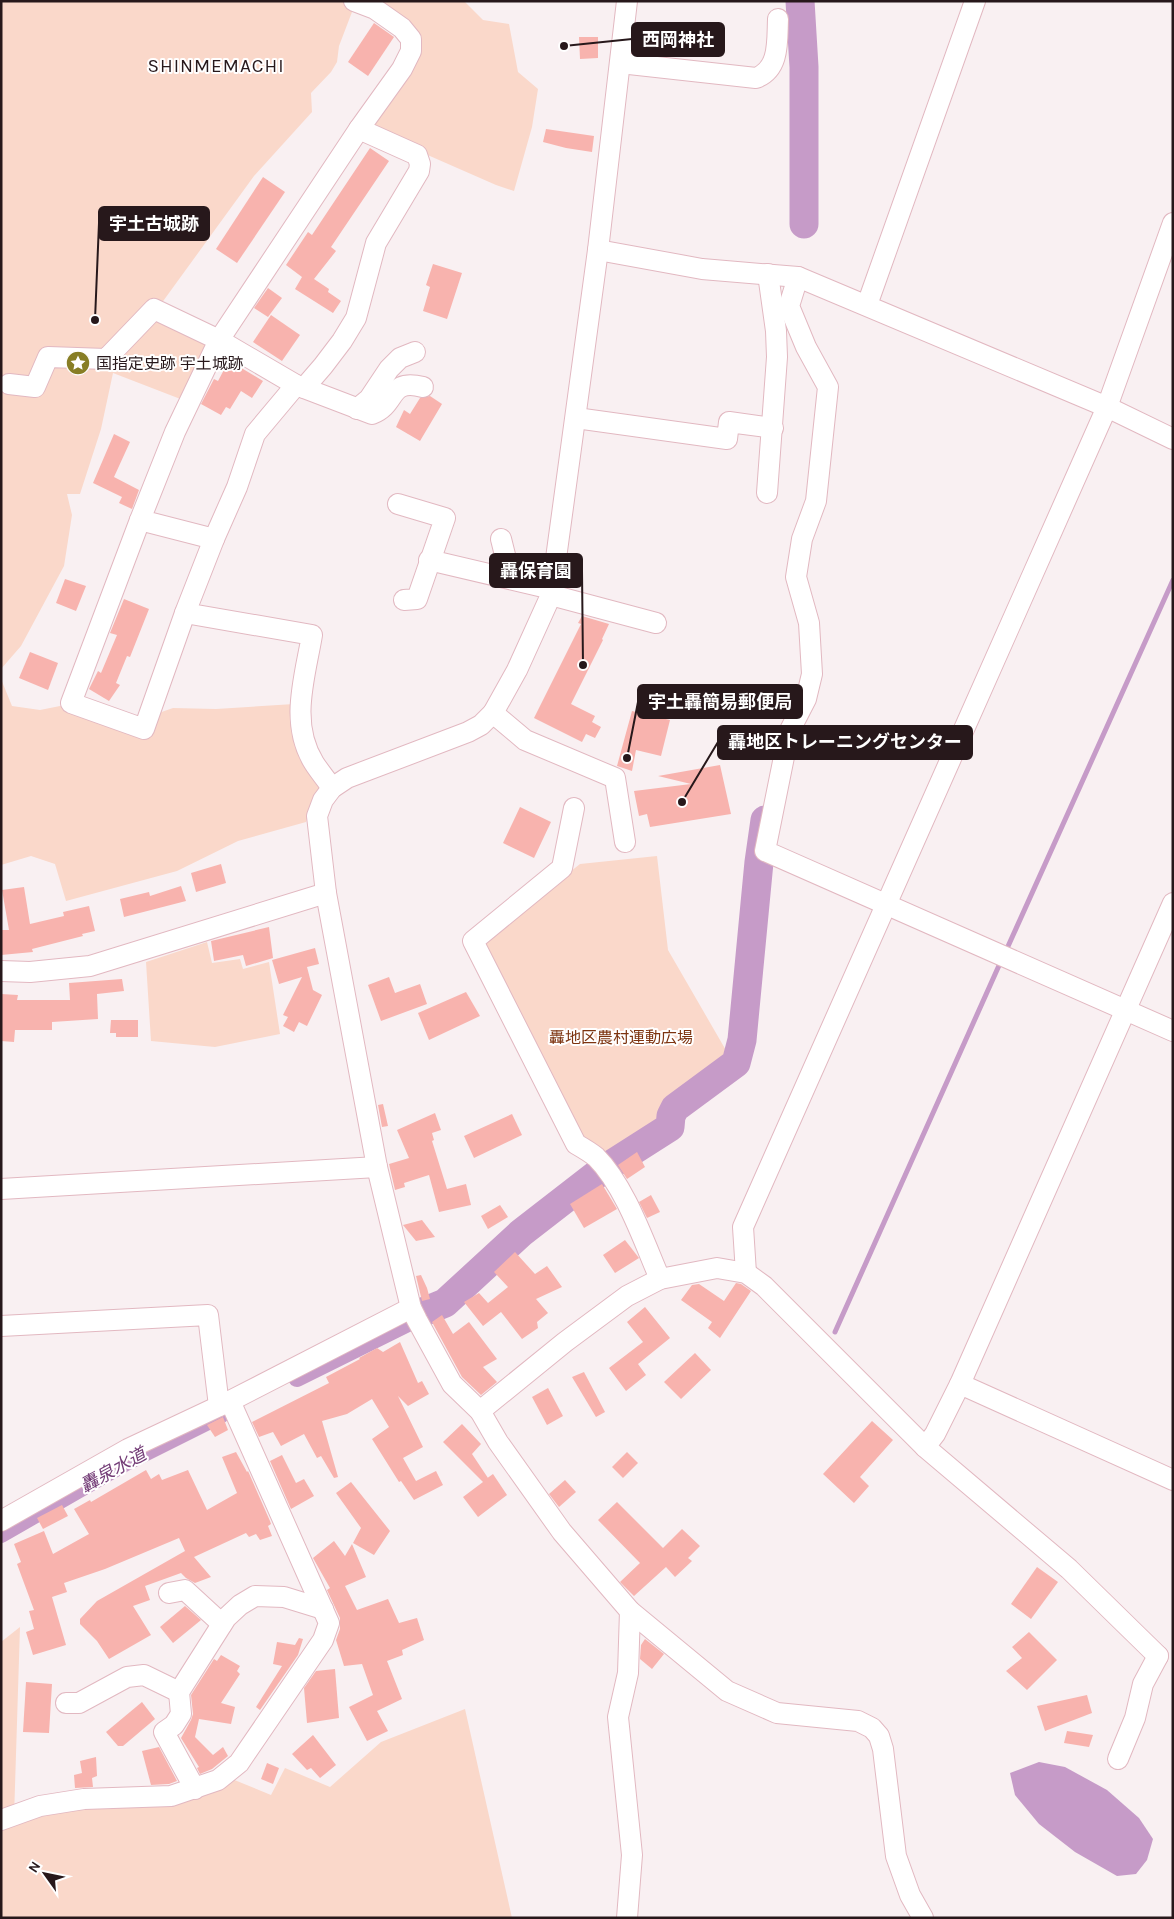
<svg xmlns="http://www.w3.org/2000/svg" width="1174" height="1919" viewBox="0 0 1174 1919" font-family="Karla,'Noto Sans JP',sans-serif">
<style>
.green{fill:#fad8ca}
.water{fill:#c69bc8}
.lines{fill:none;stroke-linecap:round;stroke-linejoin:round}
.stream{stroke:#c69bc8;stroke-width:5}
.canal{stroke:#c69bc8;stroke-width:18}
.river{stroke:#c69bc8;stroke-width:29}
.building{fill:#f8b3ae}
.minor-casing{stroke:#e2b8c1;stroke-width:22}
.minor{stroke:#fff;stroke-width:20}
.labels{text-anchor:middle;stroke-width:4;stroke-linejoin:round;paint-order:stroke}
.poi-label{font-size:16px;fill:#27181b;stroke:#fff;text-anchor:start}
.park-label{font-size:16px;fill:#7d3410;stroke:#fff}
.water-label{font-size:18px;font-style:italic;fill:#743d77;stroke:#fff}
.quarter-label{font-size:19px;letter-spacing:1px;fill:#27181b;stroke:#fff}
.leader{fill:none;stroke:#27181b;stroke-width:2}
.callout-dot{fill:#27181b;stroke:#fff;stroke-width:2}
.callout{fill:#27181b;stroke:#27181b;stroke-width:2}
.callout-label{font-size:18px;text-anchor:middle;font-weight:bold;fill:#fff}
</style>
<rect width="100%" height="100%" fill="#f9f0f2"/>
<g class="green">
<polygon points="1,1 464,1 483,20 509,24 518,72 538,89 532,127 514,191 496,185 382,135 375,129 376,122 420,51 377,6 352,12 339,46 337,62 331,72 311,93 312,112 254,176 161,304 216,336 183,400 113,373 101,429 80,494 67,494 72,515 64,566 21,646 1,669"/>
<polygon points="1,679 12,706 40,710 65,705 145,735 153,715 173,708 216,709 294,704 323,786 312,802 306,822 238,841 177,871 66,901 55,864 31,856 1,865"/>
<polygon points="657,856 668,950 731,1059 663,1112 667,1123 605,1162 581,1142 480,943 580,864"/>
<polygon points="207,942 212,963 240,959 243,969 269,962 280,1034 215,1047 151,1041 146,962"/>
<polygon points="20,1627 14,1818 81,1803 164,1803 210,1794 232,1779 271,1795 285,1768 330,1787 381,1742 465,1709 512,1918 1,1918 1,1642"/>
</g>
<polygon class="water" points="1039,1762 1065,1767 1107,1790 1139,1818 1153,1839 1147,1860 1136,1874 1117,1876 1075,1852 1039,1824 1015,1795 1010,1773"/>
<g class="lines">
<g class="stream">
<polyline points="1005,953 1173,580"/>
<polyline points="835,1332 1001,961"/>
</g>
<g class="canal">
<polyline points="297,1378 412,1321"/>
<polyline points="1,1534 126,1462 220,1415"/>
</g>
<g class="river">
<polyline points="800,1 804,67 804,224"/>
<polyline points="423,1312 445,1303 521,1233 601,1171 670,1127 671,1116 675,1108 736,1063 742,1040 759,862 765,820"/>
</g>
</g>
<g class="building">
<polygon points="374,23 394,37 368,76 348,62"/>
<polygon points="579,37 598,37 598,58 580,59"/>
<polygon points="546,129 594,136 592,152 566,148 543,142"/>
<polygon points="370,148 389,161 331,247 336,251 314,279 329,289 328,292 341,301 333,313 295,289 302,277 286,265 308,232 312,235"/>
<polygon points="263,177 285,192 237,263 216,249"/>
<polygon points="433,264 462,273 447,319 423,311 430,287 426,285"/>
<polygon points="268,288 282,298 268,317 254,308"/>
<polygon points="271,315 300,335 282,361 253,342"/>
<polygon points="226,366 235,371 238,366 263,381 252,398 241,391 230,409 226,407 221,415 201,404 214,379 218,381"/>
<polygon points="430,396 442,404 420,441 396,427 404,410 410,414 420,398"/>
<polygon points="114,434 130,442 114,477 139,490 132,509 119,503 122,497 93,483"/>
<polygon points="65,579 86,586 76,611 56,603"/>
<polygon points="124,599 149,609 130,657 127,656 116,683 120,685 109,701 89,689 98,671 101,673 117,635 110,633"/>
<polygon points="582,616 609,624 602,639 603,640 571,704 595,716 592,722 601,727 595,738 586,734 582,742 534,718 581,624 578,623"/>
<polygon points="30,652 58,663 48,690 19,678"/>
<polygon points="632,711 670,720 661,756 636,750 632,771 617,766"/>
<polygon points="720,765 731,814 650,827 647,814 639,816 634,791 691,784 658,776"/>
<polygon points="520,807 551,822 534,858 503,843"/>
<polygon points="221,864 226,883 196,892 191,873"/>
<polygon points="181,886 186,901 124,917 120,899 149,892 150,896"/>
<polygon points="24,887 30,924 64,916 63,912 89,906 95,931 82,934 83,936 32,949 33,952 1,955 1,930 9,930 2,890"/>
<polygon points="269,927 273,958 246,966 243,955 214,961 211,941"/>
<polygon points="315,948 319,964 307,967 313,990 322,995 307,1026 299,1022 294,1032 283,1026 288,1017 283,1015 302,977 279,984 272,960"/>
<polygon points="389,977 395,993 420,984 427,1004 381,1021 368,985"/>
<polygon points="122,979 124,991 97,994 98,1019 52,1022 52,1030 15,1030 14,1042 1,1041 1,994 18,995 17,1000 70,1000 69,983"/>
<polygon points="466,992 480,1016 429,1040 418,1013"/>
<polygon points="111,1020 138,1020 138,1037 116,1037 116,1033 110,1033"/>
<polygon points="383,1104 388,1126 382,1127 378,1105"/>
<polygon points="435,1113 441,1130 432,1133 434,1140 432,1141 447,1189 466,1184 471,1205 439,1212 429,1175 404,1183 405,1187 395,1190 389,1164 409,1158 397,1130"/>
<polygon points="512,1114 522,1135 474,1158 464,1136"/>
<polygon points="637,1152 645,1167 627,1179 618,1165"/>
<polygon points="602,1184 617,1209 584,1228 570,1204"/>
<polygon points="651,1195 660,1212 647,1218 639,1202"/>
<polygon points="500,1205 508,1217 488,1229 481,1216"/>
<polygon points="422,1220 435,1237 416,1241 403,1225"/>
<polygon points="625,1240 639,1258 615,1273 603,1255"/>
<polygon points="515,1252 535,1274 547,1266 562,1287 536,1299 548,1313 537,1322 538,1328 522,1339 501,1312 483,1326 464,1302 479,1293 488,1303 508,1287 494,1272"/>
<polygon points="421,1275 427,1288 430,1299 422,1301 416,1276"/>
<polygon points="736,1283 741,1284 751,1291 720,1338 708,1328 712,1322 681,1300 692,1285 699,1284 724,1301"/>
<polygon points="645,1307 670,1338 638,1364 646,1375 626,1391 609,1368 643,1342 627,1322"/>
<polygon points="442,1315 453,1334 469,1322 497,1359 483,1367 497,1382 481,1395 462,1377 432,1322"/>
<polygon points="400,1342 418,1383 422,1381 429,1394 408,1406 398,1396 423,1447 403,1458 416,1481 436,1471 443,1485 414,1500 401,1481 399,1482 372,1439 389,1427 372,1399 347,1414 322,1421 338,1477 334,1478 321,1456 317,1458 304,1434 281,1446 273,1432 259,1437 252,1422 329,1383 326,1377 360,1359 359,1358 377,1348 383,1352"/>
<polygon points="695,1353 711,1370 681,1399 664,1382"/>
<polygon points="584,1372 605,1412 596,1417 572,1377"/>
<polygon points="548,1388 563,1416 547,1425 532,1397"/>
<polygon points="223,1417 228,1430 215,1437 207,1425"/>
<polygon points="872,1421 893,1440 860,1477 869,1486 854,1503 823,1474"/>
<polygon points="462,1424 481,1444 472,1454 488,1478 486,1479 493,1474 507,1495 478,1517 463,1497 483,1482 443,1442"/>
<polygon points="236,1452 247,1472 248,1471 270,1521 271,1524 268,1526 272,1536 260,1540 256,1534 249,1537 246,1533 194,1557 211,1577 195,1583 186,1578 181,1573 145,1586 150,1600 133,1606 151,1635 109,1659 97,1641 80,1624 80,1619 97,1601 185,1551 179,1538 105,1569 64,1583 67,1592 52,1597 66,1645 33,1655 26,1632 34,1629 29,1611 34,1610 17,1564 21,1562 14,1544 44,1531 53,1554 89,1534 74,1509 90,1500 91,1502 146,1470 151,1479 159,1474 162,1480 188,1470 207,1510 237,1493 222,1457"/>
<polygon points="627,1452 638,1463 623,1478 612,1467"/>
<polygon points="282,1455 296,1483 304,1479 314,1496 291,1509 270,1461"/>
<polygon points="565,1480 576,1492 559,1507 549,1494"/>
<polygon points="351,1482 390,1531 374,1555 353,1543 361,1528 336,1493"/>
<polygon points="617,1502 663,1548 682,1529 700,1546 688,1558 692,1561 675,1577 666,1567 634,1596 620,1582 640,1563 598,1520"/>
<polygon points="62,1505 68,1516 43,1529 37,1518"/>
<polygon points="334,1541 345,1556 352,1544 366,1577 345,1586 357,1610 388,1599 399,1623 417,1618 424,1640 402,1650 403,1655 387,1661 402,1699 377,1711 388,1731 367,1741 349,1707 373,1695 362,1664 344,1666 336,1640 340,1629 340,1618 327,1590 330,1588 313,1558"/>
<polygon points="1037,1567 1058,1582 1031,1619 1011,1604"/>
<polygon points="185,1606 201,1620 173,1643 160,1627"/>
<polygon points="1029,1632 1057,1660 1027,1690 1006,1671 1022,1658 1012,1647"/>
<polygon points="299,1638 303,1639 298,1655 260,1710 256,1707 282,1666 273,1664 277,1642 295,1645"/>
<polygon points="645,1639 664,1654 652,1669 640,1659 641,1645"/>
<polygon points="221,1655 240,1666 237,1671 240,1674 221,1703 235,1707 231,1724 199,1719 195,1737 213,1755 223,1747 228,1756 212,1769 200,1774 197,1768 199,1767 181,1738 191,1720 193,1714 191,1695 214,1659 217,1661"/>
<polygon points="335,1669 339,1718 307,1723 304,1688 316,1671"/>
<polygon points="26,1682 52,1684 49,1733 23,1732"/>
<polygon points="1087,1695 1092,1713 1045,1731 1037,1706"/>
<polygon points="142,1702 155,1719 123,1746 118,1746 106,1732"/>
<polygon points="1067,1731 1093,1735 1089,1747 1064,1743"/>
<polygon points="313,1735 336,1765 320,1778 311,1768 307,1770 292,1754"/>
<polygon points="159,1747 177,1781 169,1784 151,1785 142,1751"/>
<polygon points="96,1757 97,1776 92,1778 93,1787 75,1788 74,1775 82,1773 80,1761"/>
<polygon points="267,1763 279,1768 273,1784 261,1779"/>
</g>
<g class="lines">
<g class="minor-casing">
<g id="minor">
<polyline points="627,1 598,250 551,595 517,670 493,713 481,725 468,732 347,778 332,788 323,800 317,816 326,893 377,1167 411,1308 417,1320 452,1384 480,1411 498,1442 562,1532 630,1611 727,1691 777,1713 858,1721 872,1728 879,1736 883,1749 896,1856 910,1895 923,1918"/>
<path d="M 620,63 L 756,78 C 780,69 777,41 778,19"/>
<polyline points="598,250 702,269 798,277 1107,407 1173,439"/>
<polyline points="798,277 789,306 806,347 828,387 816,501 802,539 796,577 809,623 812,674 806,699 789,732 765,851 1173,1031"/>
<polyline points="867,305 975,1"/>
<polyline points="9,384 35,387 48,357 106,359 154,309 219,340 296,385 255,434 237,487 214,539"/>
<path d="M 296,385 L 372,414 C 398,404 387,378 423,387"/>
<polyline points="304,388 323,366 342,341 356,318 376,243 419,171 420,164 417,155 359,129"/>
<polyline points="357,409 369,399 389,369 400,358 415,352"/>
<polyline points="576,418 727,439 729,422 773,428"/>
<polyline points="767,493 777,357 776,331 768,274"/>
<polyline points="398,504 445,518 417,599 404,600"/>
<polyline points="140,520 71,703 144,729 185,613"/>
<polyline points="501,539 511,579"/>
<polyline points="429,560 552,589"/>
<polyline points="551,595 656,623"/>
<polyline points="493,713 525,740 615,778 625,842"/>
<path d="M 332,788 C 326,779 319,771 314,763 C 289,723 305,677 312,635 L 185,613 L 214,539 L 140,520 L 175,432 L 219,340 L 359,129 L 402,69 L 411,51 L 411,39 L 402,28 L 375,9 L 354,1"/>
<path d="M 574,808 L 562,868 L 473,941 L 576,1144 C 583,1148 590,1152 596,1157 C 625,1186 644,1242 660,1279"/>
<polyline points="1,971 30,972 90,966 326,893"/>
<polyline points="1,1189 377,1167"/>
<polyline points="746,1273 743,1227 1107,407 1173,223"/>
<polyline points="1,1326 208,1315 219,1406"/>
<polyline points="960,1384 1173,1480"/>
<polyline points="480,1411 565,1342 627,1296 660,1279 717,1268 746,1273 764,1286 925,1447 1069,1569 1158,1656"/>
<polyline points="925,1447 935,1434 960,1384 1173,903"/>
<polyline points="1,1521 128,1449 230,1401 411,1308"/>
<polyline points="169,1593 185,1590 222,1624"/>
<polyline points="66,1703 79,1703 127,1677 144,1675 179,1692"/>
<polyline points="1118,1759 1135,1718 1143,1684 1158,1656"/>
<polyline points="195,1789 164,1732 174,1725 181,1714 179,1692 226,1618 240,1605 255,1596 284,1597 323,1609"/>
<polyline points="1,1820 40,1806 84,1799 171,1796 218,1780 239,1763 323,1640 329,1623 230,1401"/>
<polyline points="627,1918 632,1855 618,1717 628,1673 630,1611"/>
</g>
</g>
<use href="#minor" class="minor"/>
</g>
<defs>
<g id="sight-disc" transform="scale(1.25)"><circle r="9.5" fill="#887e25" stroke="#fff"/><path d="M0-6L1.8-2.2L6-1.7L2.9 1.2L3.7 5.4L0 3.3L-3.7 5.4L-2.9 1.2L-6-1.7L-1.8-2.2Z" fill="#fff"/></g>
</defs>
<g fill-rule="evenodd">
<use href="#sight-disc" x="78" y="363"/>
</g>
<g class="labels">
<g class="poi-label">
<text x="96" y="369">国指定史跡 宇土城跡</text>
</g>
<g class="park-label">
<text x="621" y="1043">轟地区農村運動広場</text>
</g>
<g class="water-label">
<text transform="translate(113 1470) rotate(-29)" y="6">轟泉水道</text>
</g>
<g class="quarter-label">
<text x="216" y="72">SHINMEMACHI</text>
</g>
</g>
<path class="leader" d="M564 46L632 39M95 320L99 223M583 665L582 571M627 758L638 702M682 802L718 742"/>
<g class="callout-dot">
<circle cx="564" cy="46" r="5"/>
<circle cx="95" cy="320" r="5"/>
<circle cx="583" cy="665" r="5"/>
<circle cx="627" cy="758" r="5"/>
<circle cx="682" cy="802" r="5"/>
</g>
<g class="callout">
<rect x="632" y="23" width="92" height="33" rx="5"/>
<rect x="99" y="207" width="110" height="33" rx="5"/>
<rect x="490" y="554" width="92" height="33" rx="5"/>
<rect x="638" y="685" width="164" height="33" rx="5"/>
<rect x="718" y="726" width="254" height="33" rx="5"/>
</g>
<g class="callout-label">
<text x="678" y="46">西岡神社</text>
<text x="154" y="230">宇土古城跡</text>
<text x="536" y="577">轟保育園</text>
<text x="720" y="708">宇土轟簡易郵便局</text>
<text x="845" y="748">轟地区トレーニングセンター</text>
</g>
<rect width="1174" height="1919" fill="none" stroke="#27181b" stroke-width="5"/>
<g transform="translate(45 1874) rotate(303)" stroke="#ffffff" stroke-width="4" paint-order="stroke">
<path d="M0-4L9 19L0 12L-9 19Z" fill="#27181b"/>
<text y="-8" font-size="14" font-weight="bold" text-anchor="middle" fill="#27181b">N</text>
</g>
</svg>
